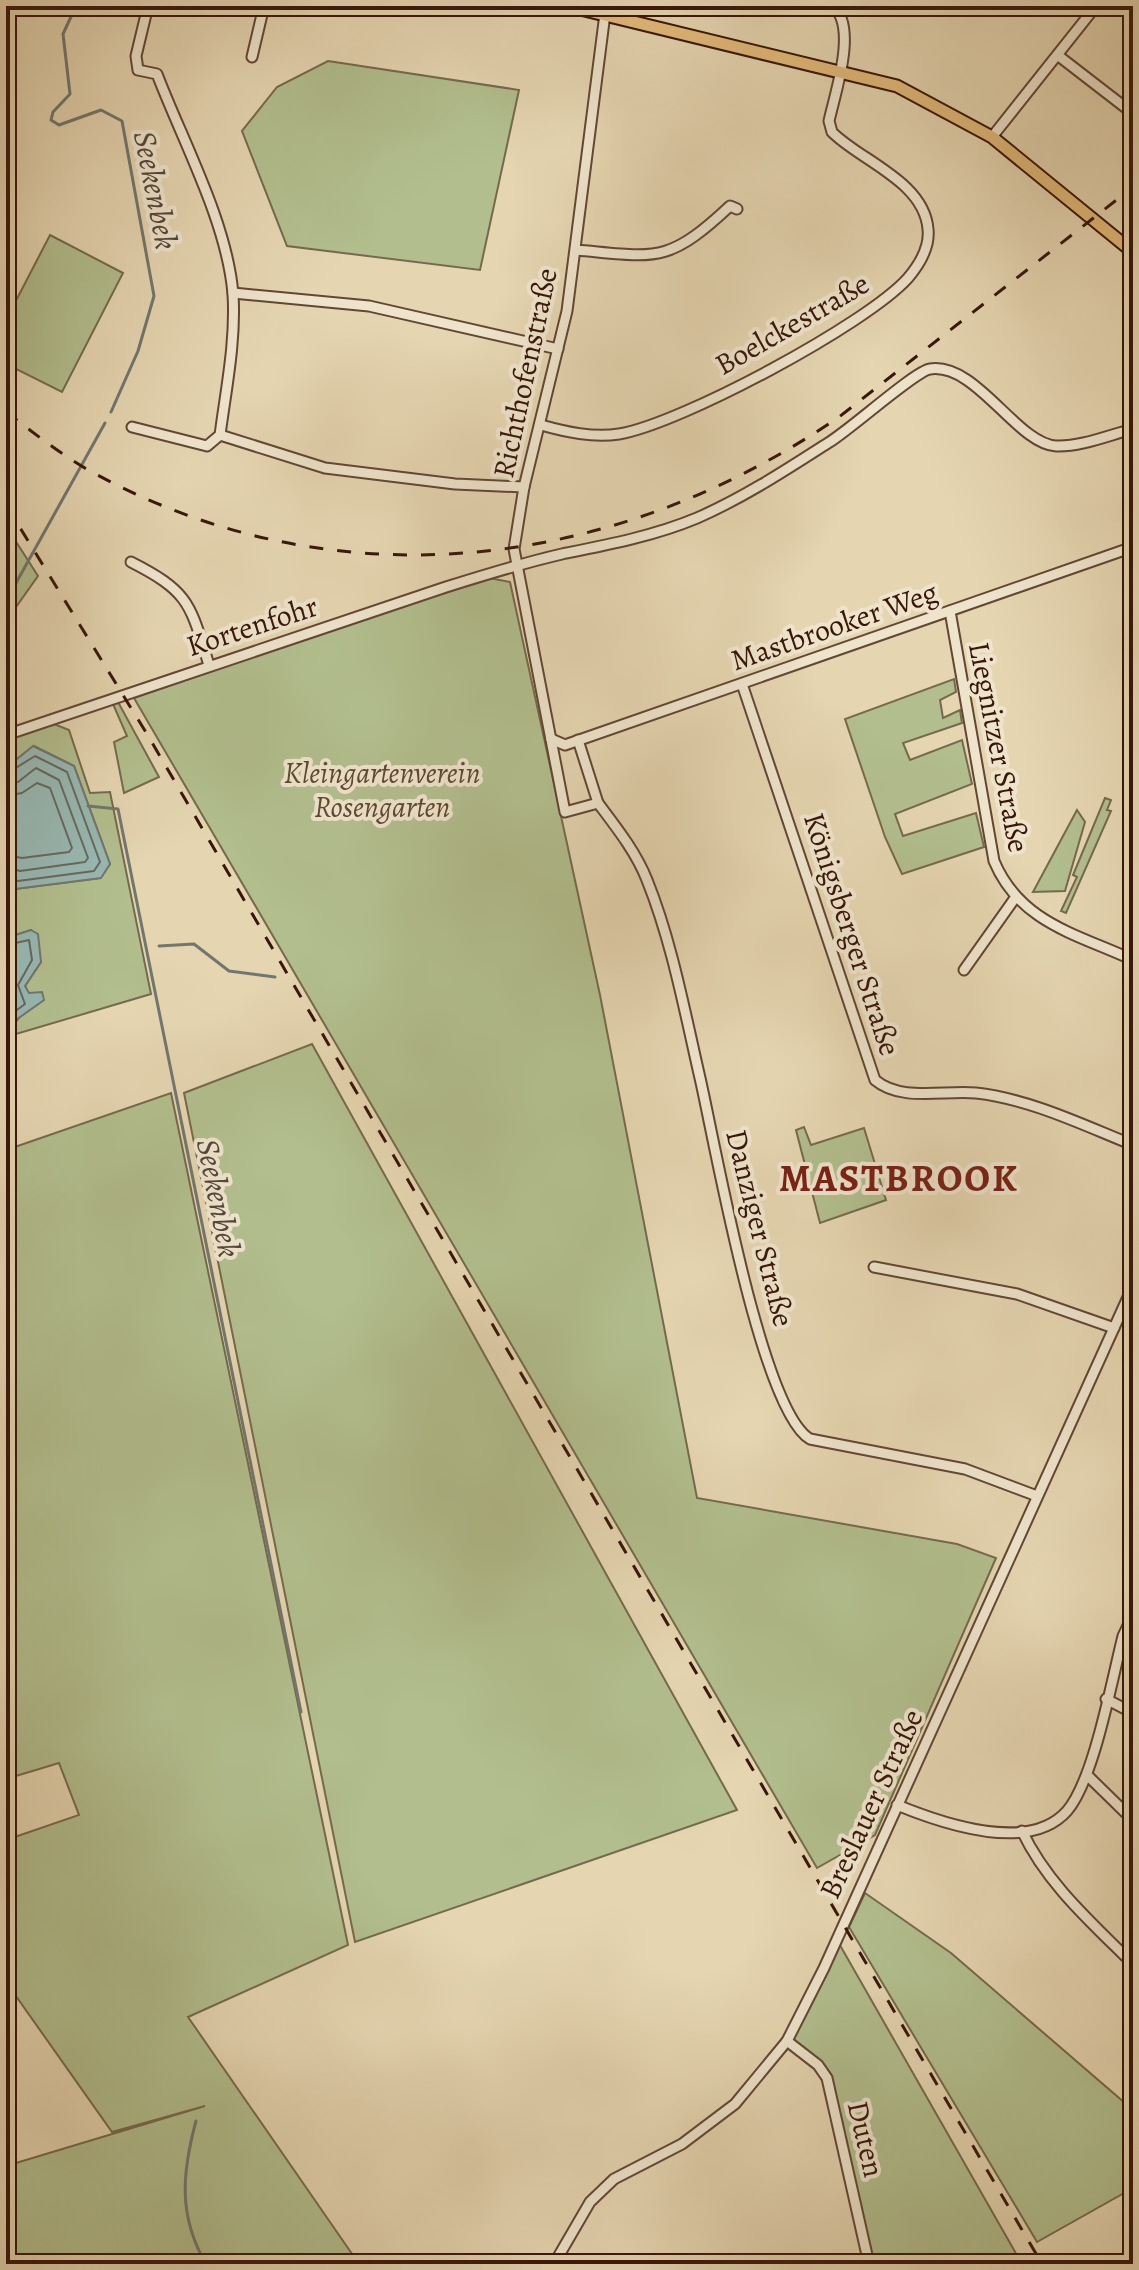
<svg xmlns="http://www.w3.org/2000/svg" width="1139" height="2270" viewBox="0 0 1139 2270" font-family="Alegreya,serif">
<style>
.green{fill:#b2be8e;stroke:#756a4c;stroke-width:2}
.water{fill:#97b8b2;stroke:#71776f;stroke-width:2}
.lines{fill:none;stroke-linecap:round;stroke-linejoin:round}
.shore{stroke:#68675e;stroke-width:2}
.stream{stroke:#71776f;stroke-width:3}
.minor-casing{stroke:#634634;stroke-width:13}
.major-casing{stroke:#38160a;stroke-width:15}
.minor{stroke:#eee4cc;stroke-width:9}
.major{stroke:#e2ba78;stroke-width:11}
.rail{stroke:#38160a;stroke-width:3;stroke-dasharray:14 14;stroke-linecap:butt}
.labels{text-anchor:middle;stroke-width:8;stroke-linejoin:round;paint-order:stroke}
.street-label{font-size:30px;fill:#38160a;stroke:#eee4cc}
.park-label{font-size:30px;font-style:italic;fill:#5d4832;stroke:#eee4cc}
.water-label{font-size:32px;font-style:italic;fill:#54473c;stroke:#eee4cc}
.district-label{font-size:38px;font-weight:bold;letter-spacing:2px;fill:#7a1f14;stroke:#eee4cc}
</style>
<rect width="100%" height="100%" fill="#e5d5b1"/>
<filter id="stains"><feTurbulence type="fractalNoise" baseFrequency=".0025" numOctaves="4"/><feColorMatrix values="0 0 0 0 .2 0 0 0 0 .09 0 0 0 0 .02 0 0 0 .5 -.17"/></filter>
<radialGradient id="worn" r=".72"><stop offset=".6" stop-color="#630" stop-opacity="0"/><stop offset="1" stop-color="#630" stop-opacity=".3"/></radialGradient>
<g class="green">
<polygon points="328,61 519,90 480,270 287,246 242,131 277,87"/>
<polygon points="50,235 123,273 62,392 6,364 6,320"/>
<polygon points="6,526 38,576 6,621"/>
<polygon points="484,577 510,582 600,995 697,1498 957,1544 996,1558 875,1835 817,1868 134,698"/>
<polygon points="954,679 956,692 940,700 943,718 960,710 962,723 903,743 910,760 962,740 972,784 895,814 903,836 976,813 984,847 902,874 885,837 845,719"/>
<polygon points="118,702 159,777 124,793 114,742 127,736 113,704"/>
<polygon points="49,722 69,730 90,793 110,792 151,994 6,1037 6,1027 16,1022 35,994 28,993 25,986 41,962 31,930 6,938 6,874 7,885 15,889 100,878 110,864 74,766 34,746 6,768 6,739"/>
<polygon points="1105,798 1111,800 1107,810 1111,811 1066,913 1061,911 1077,877 1073,875"/>
<polygon points="1077,810 1085,822 1065,891 1033,892"/>
<polygon points="312,1044 737,1810 355,1942 184,1093"/>
<polygon points="171,1093 348,1945 188,2017 359,2264 6,2264 6,2166 205,2106 112,2132 6,1982 6,1840 79,1815 59,1763 6,1779 6,1150"/>
<polygon points="804,1127 811,1145 864,1128 886,1200 820,1223 796,1130"/>
<polygon points="865,1893 951,1953 1133,2110 1133,2188 1037,2242 849,1927"/>
<polygon points="837,1940 1022,2264 869,2264 827,2078 787,2041"/>
</g>
<g class="water">
<polygon points="33,746 74,766 110,864 101,878 15,889 7,885 6,768"/>
<polygon points="31,930 38,934 41,962 25,986 29,993 42,992 44,1000 6,1027 6,938"/>
</g>
<g class="lines">
<g class="shore">
<polyline points="6,774 35,756 67,772 100,862 94,871 18,881 6,878"/>
<polyline points="6,784 18,782 36,768 59,780 88,858 85,862 20,871 6,867"/>
<polyline points="6,796 22,793 37,783 50,788 72,848 69,852 22,858 6,855"/>
<polyline points="6,945 29,940 32,960 18,985 25,1004 6,1018"/>
</g>
<g class="stream">
<polyline points="76,6 63,34 70,94 53,112 51,120 59,125 101,110 122,121 154,296 138,351 111,412"/>
<polyline points="6,601 105,423"/>
<polyline points="88,806 118,809 301,1712"/>
<polyline points="159,946 194,944 229,971 275,977"/>
<path d="M 196,2121 C 182,2173 178,2216 206,2264"/>
</g>
<g class="minor-casing">
<g id="minor">
<polyline points="252,57 264,6"/>
<polyline points="1060,57 1126,108"/>
<polyline points="992,137 1096,6"/>
<path d="M 576,250 C 656,257 667,265 730,206 L 737,209"/>
<polyline points="233,293 369,306 558,349"/>
<path d="M 541,425 C 566,432 593,438 619,434 C 680,424 867,324 908,278 C 919,265 930,247 928,229 C 924,181 859,160 832,132 L 829,121 C 835,93 858,27 833,6"/>
<path d="M 132,427 L 207,446 L 220,435 C 226,389 236,341 233,294 C 227,222 183,142 157,74 L 138,70 L 136,56 L 148,6"/>
<polyline points="220,435 325,468 455,484 524,487"/>
<path d="M 131,562 C 190,592 190,604 209,665"/>
<path d="M 950,611 L 994,861 C 1020,923 1077,934 1133,960"/>
<path d="M 742,684 L 875,1080 C 901,1102 943,1090 976,1093 C 1030,1099 1083,1125 1133,1145"/>
<path d="M 6,735 L 446,587 C 484,575 523,563 562,554 C 607,545 654,536 697,518 C 743,498 786,470 828,443 C 850,430 915,371 930,369 C 976,362 1017,444 1056,446 C 1081,447 1109,435 1133,429"/>
<polyline points="551,739 565,745 1133,547"/>
<polyline points="578,740 598,803 565,812 514,549 524,487 567,311 606,6"/>
<path d="M 598,803 C 616,827 636,852 647,880 C 672,942 685,1013 700,1078 C 715,1143 761,1410 810,1439 L 965,1469 L 1037,1496"/>
<polyline points="964,970 1015,898"/>
<polyline points="874,1267 1017,1294 1114,1328"/>
<polyline points="1106,1699 1133,1713"/>
<polyline points="1087,1775 1133,1820"/>
<path d="M 897,1805 C 941,1823 1029,1854 1067,1811 C 1094,1780 1112,1679 1123,1636 L 1133,1615"/>
<path d="M 1022,1831 C 1047,1884 1092,1923 1133,1964"/>
<polyline points="787,2041 818,2065 827,2078 869,2264"/>
<polyline points="554,2264 590,2202 614,2179 682,2144 735,2104 787,2041 824,1968 1133,1286"/>
</g>
</g>
<g class="major-casing">
<polyline id="major" points="568,6 897,86 992,137 1133,252"/>
</g>
<use href="#minor" class="minor"/>
<use href="#major" class="major"/>
<g class="rail">
<path d="M 6,412 C 34,433 60,454 90,471 C 335,606 614,571 839,417 L 1133,187"/>
<polyline points="6,505 147,734 1042,2264"/>
</g>
</g>
<g class="labels">
<g class="street-label">
<text transform="translate(792 324) rotate(-30)" y="10">Boelckestraße</text>
<text transform="translate(525 373) rotate(-78)" y="10">Richthofenstraße</text>
<text transform="translate(252 626) rotate(-18)" y="10">Kortenfohr</text>
<text transform="translate(834 626) rotate(-19)" y="10">Mastbrooker Weg</text>
<text transform="translate(999 747) rotate(79)" y="10">Liegnitzer Straße</text>
<text transform="translate(852 934) rotate(72)" y="10">Königsberger Straße</text>
<text transform="translate(760 1228) rotate(76)" y="10">Danziger Straße</text>
<text transform="translate(871 1804) rotate(-65)" y="10">Breslauer Straße</text>
<text transform="translate(866 2139) rotate(77)" y="10">Duten</text>
</g>
<g class="park-label">
<text x="382" y="783">Kleingartenverein<tspan x="382" dy="34">Rosengarten</tspan></text>
</g>
<g class="water-label">
<text transform="translate(156 190) rotate(79)" y="11">Seekenbek</text>
<text transform="translate(219 1198) rotate(79)" y="11">Seekenbek</text>
</g>
<g class="district-label">
<text x="899" y="1191">MASTBROOK</text>
</g>
</g>
<rect width="1139" height="2270" fill="none" stroke="#e5d5b1" stroke-width="32"/>
<rect x="8" y="8" width="1123" height="2254" fill="none" stroke="#38160a" stroke-width="4"/>
<rect x="16" y="16" width="1107" height="2238" fill="none" stroke="#38160a" stroke-width="2"/>
<rect width="100%" height="100%" filter="url(#stains)"/>
<rect width="100%" height="100%" fill="url(#worn)"/>
</svg>
